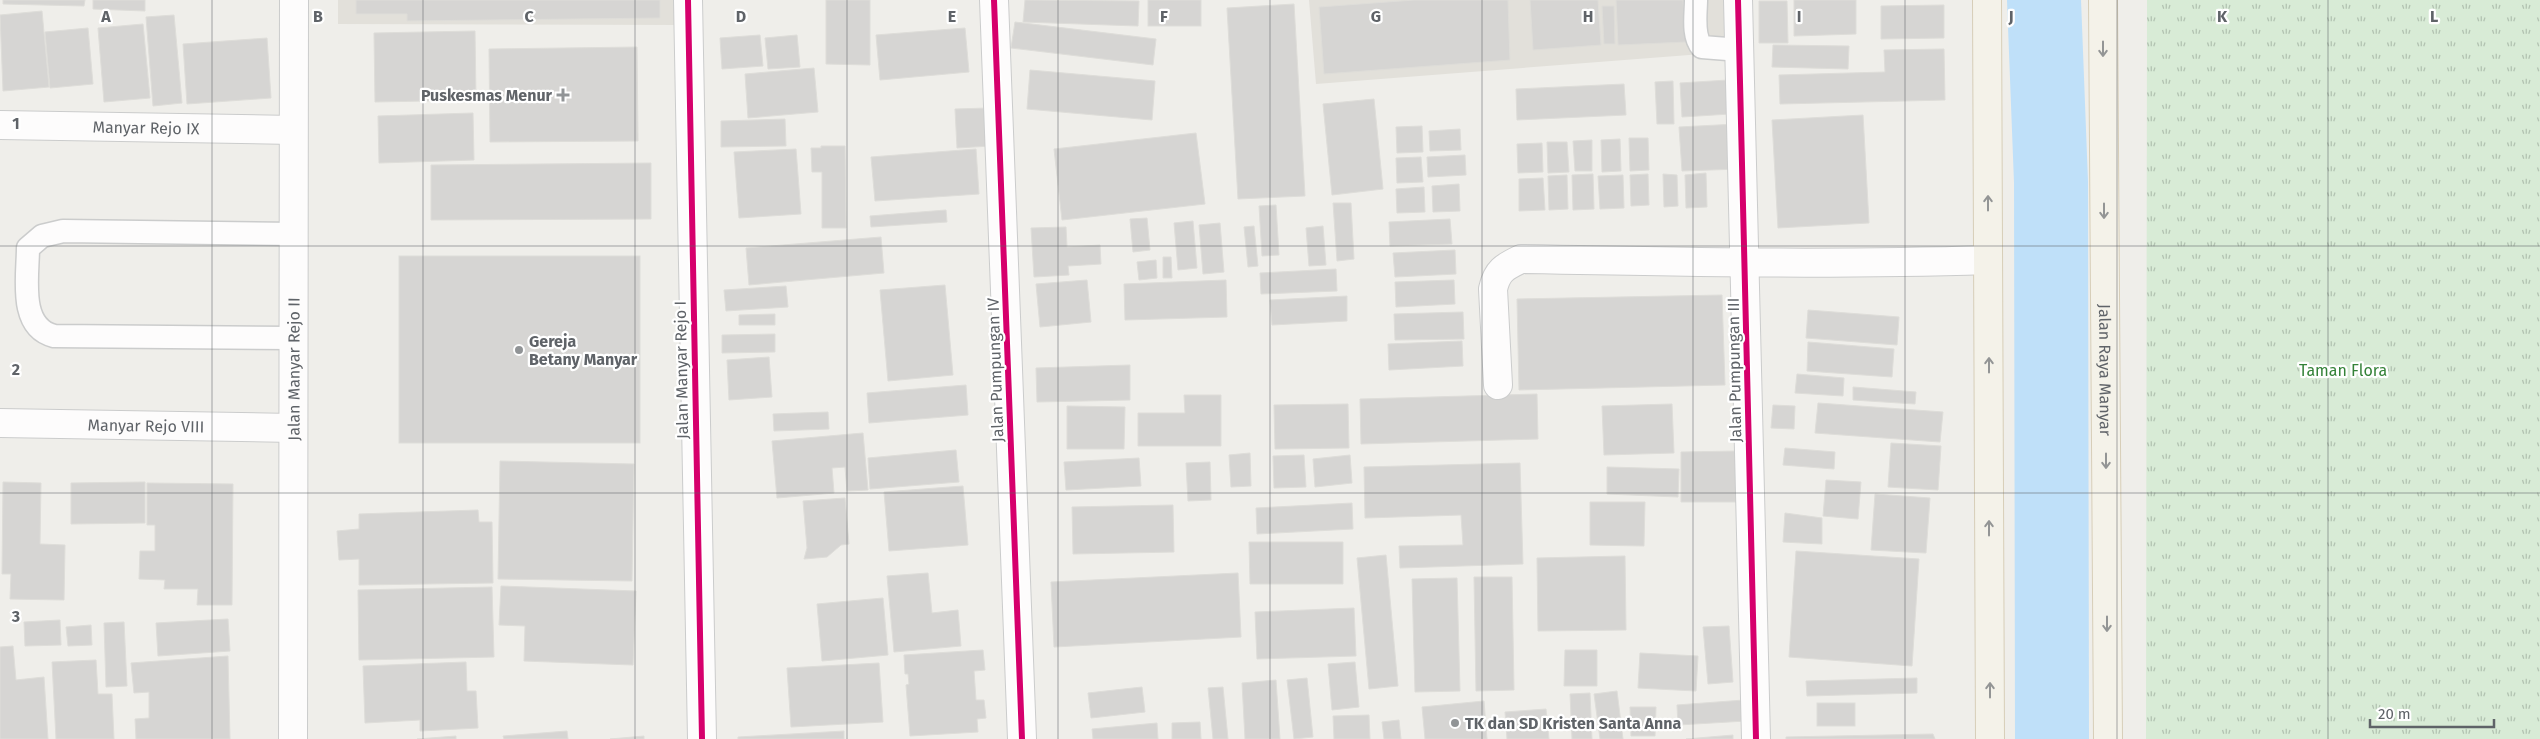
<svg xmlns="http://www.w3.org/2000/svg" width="2540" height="739" viewBox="0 0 2540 739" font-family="'Fira Sans',sans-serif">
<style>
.education{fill:#e2e0da}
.grass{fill:url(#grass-tufts)}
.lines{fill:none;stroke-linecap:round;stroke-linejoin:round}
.river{stroke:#bfe0f9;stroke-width:74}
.building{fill:#d6d5d3;stroke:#deddd9}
.lane-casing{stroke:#cbcccc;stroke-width:25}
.street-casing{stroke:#cbcccc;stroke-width:30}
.primary-casing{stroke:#d7ceb8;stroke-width:30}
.lane{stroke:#fdfcfc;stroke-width:22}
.street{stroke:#fdfcfc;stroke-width:28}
.primary{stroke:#f4f2e9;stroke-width:28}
.cycleway-casing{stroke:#fff;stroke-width:9}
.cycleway{stroke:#d6006c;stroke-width:6}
.oneway{stroke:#939595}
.grid{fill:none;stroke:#5f6368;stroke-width:1;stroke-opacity:0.55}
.poi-dot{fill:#919496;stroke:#fff;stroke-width:2}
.labels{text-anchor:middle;stroke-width:4.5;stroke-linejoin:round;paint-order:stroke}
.poi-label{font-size:16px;font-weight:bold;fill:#5f6368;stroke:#fff;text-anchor:start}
.street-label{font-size:16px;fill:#5f6368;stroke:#fff}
.park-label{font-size:16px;fill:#348238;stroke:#fff}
.grid-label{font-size:16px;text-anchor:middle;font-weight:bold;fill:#5f6368;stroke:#fff;stroke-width:4.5;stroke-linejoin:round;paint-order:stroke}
</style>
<defs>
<pattern id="grass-tufts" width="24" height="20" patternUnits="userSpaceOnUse" patternTransform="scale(1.25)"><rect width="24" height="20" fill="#d8ebd6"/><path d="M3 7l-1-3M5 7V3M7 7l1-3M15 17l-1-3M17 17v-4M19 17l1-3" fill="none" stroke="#b2c2b1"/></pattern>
</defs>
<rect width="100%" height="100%" fill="#efeeea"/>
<g class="education">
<polygon points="338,0 678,0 678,25 338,24"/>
<polygon points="1309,0 1726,0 1728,52 1316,84"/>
</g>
<polygon class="grass" points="2147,0 2540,0 2540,739 2146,739"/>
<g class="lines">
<polyline class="river" points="2044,0 2051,182 2052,739"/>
</g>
<g class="building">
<polygon points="3,0 85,0 84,6 3,4"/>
<polygon points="93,0 145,0 145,11 93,9"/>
<polygon points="356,0 660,0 660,18 407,21 407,14 356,14"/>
<polygon points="826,0 870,0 870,65 826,64"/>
<polygon points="1025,0 1139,1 1138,26 1023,22"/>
<rect x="1148" y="0" width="53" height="26"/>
<polygon points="1414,0 1508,0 1510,60 1324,74 1319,7"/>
<polygon points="1530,0 1598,0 1601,45 1533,50"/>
<polygon points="1616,0 1683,0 1686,42 1618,45"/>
<polygon points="1794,0 1856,0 1856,34 1794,36"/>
<polygon points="1759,1 1787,1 1788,43 1759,43"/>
<polygon points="1294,4 1305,196 1238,199 1227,8"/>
<polygon points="1944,5 1944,38 1881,39 1881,6"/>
<polygon points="1602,6 1614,6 1615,44 1604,44"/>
<polygon points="42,11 49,87 3,91 0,15"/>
<polygon points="174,15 182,103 153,106 146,17"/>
<polygon points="1015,22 1156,39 1153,65 1011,48"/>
<polygon points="143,24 150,98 104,102 98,28"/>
<polygon points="88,28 93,84 50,88 45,32"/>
<polygon points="965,28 969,72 880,80 876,35"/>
<polygon points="475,31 476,100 375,102 374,33"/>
<polygon points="760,35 763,66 722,69 720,38"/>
<polygon points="797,35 800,67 768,69 765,38"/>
<polygon points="267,38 271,98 187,104 183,44"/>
<polygon points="1773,45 1849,46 1848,69 1772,67"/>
<polygon points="637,47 638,141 490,142 489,49"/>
<polygon points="1944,49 1945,100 1780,104 1779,75 1885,72 1884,50"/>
<polygon points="814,68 818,112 748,118 745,74"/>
<polygon points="1030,70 1155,81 1152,120 1027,109"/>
<polygon points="1728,80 1730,114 1682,117 1680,83"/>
<polygon points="1673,81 1674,124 1657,124 1655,82"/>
<polygon points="1624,84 1626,115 1517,120 1516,89"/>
<polygon points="1374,99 1383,189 1332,195 1323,104"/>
<polygon points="988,108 990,146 957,148 955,109"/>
<polygon points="473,113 474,160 379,163 378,116"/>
<polygon points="1863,115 1869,223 1778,228 1772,120"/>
<polygon points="785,119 786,146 721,147 721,121"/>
<polygon points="1737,124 1739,169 1682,171 1679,127"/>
<polygon points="1422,126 1423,152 1397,153 1396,127"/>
<polygon points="1460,129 1461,150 1430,151 1429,131"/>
<polygon points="1196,133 1205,204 1062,220 1054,149"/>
<polygon points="1629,138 1648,138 1649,170 1630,171"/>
<polygon points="1620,139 1621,171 1602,172 1601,140"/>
<polygon points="1592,140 1592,171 1575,171 1573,141"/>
<polygon points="1547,142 1567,142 1569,172 1548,173"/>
<polygon points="1542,143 1543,172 1518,173 1517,144"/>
<polygon points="821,146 845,146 846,228 822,228 822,172 812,172 811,148 821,148"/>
<polygon points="796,149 801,214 739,218 734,152"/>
<polygon points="976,149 979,194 875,201 871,157"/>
<polygon points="1465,155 1466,175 1428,177 1427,157"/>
<polygon points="1421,157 1423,182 1397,183 1396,158"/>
<polygon points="651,163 651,219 431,220 431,165"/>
<polygon points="1706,173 1707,207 1686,208 1685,175"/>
<polygon points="1593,174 1594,209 1573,210 1572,175"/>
<polygon points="1648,174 1649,205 1631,206 1630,175"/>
<polygon points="1663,174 1677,175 1678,206 1664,207"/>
<polygon points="1567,175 1568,209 1549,210 1548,176"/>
<polygon points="1623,175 1624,208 1600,209 1598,176"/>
<polygon points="1543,178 1545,210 1519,211 1519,179"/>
<polygon points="1459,184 1460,211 1433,212 1432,186"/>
<polygon points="1424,187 1425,212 1397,213 1396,189"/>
<polygon points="1333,203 1351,203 1354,259 1337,261"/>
<polygon points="1276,205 1279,255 1262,256 1259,206"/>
<polygon points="946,210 947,222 871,227 870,216"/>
<polygon points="1147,218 1150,250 1133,252 1130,219"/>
<polygon points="1450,219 1452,244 1390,246 1389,222"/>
<polygon points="1193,221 1197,268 1178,270 1174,223"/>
<polygon points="1220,223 1224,272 1203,274 1199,225"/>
<polygon points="1254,226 1258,266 1248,267 1244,227"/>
<polygon points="1323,226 1326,265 1309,266 1306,228"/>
<polygon points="1066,227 1067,247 1100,245 1101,264 1068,266 1069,275 1034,277 1031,228"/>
<polygon points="881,237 884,273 749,285 746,248"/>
<polygon points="1455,250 1456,274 1395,277 1393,253"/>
<rect x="399" y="256" width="241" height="187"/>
<polygon points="1163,257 1171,257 1172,278 1163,278"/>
<polygon points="1156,260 1157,278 1139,280 1137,262"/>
<polygon points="1336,269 1337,291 1261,294 1260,273"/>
<polygon points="1087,280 1091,322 1040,327 1036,284"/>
<polygon points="1226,280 1227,317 1125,320 1124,284"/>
<polygon points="1454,280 1455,304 1396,307 1395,282"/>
<polygon points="945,285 953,375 888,381 880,290"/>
<polygon points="786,286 788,307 726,311 724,290"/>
<polygon points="1722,295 1725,385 1519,390 1517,299"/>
<polygon points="1347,296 1347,321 1272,325 1270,300"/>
<polygon points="1808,310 1899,317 1897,345 1806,338"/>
<polygon points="1463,312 1464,339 1395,340 1394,314"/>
<polygon points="775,314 775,325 739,325 739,315"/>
<polygon points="775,334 775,352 722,353 722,335"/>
<polygon points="1462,341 1463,366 1389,370 1388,344"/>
<polygon points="1808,342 1894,349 1892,377 1807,371"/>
<polygon points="769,357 772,397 729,400 727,360"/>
<polygon points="1130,365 1130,400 1037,402 1036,368"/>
<polygon points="1797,374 1844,378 1843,396 1795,393"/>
<polygon points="966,385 968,415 869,423 867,393"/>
<polygon points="1853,387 1916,392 1915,404 1853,400"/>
<polygon points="1537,394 1538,439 1361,444 1360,399"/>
<polygon points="1184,395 1221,395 1221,446 1138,446 1138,413 1185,413"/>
<polygon points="1818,403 1943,412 1940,442 1815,433"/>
<polygon points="1348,404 1349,448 1275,449 1274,405"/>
<polygon points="1672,404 1674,453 1604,455 1602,406"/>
<polygon points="1773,405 1795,406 1794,429 1771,428"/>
<polygon points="1067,406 1125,407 1124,449 1067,449"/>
<polygon points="828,412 829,429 774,431 773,414"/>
<polygon points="863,433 868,490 847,491 845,467 832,468 834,493 777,498 772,441"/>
<polygon points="1891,443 1941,446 1938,490 1888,487"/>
<polygon points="1785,448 1835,452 1834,469 1783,465"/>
<polygon points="956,450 959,482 870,489 868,458"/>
<polygon points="1738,451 1738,502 1681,502 1681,452"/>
<polygon points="1250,453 1251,486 1231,487 1229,455"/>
<polygon points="1304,455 1306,487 1274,488 1273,456"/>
<polygon points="1350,455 1352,483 1315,487 1313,459"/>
<polygon points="1139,458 1141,486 1066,490 1064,462"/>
<polygon points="500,461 634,464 632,581 498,579"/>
<polygon points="1210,462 1211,500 1188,501 1186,463"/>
<polygon points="1520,463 1523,564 1400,568 1399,546 1463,545 1461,515 1365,518 1364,467"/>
<polygon points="1607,467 1679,469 1678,497 1607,494"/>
<polygon points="1826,480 1861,482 1858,519 1823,516"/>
<polygon points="3,482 41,483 40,544 65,545 64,600 10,599 11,574 2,574"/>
<polygon points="145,482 145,523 71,524 71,483"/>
<polygon points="147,483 233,484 232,605 197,605 198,589 164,589 165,580 139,579 140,551 155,551 155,525 147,525"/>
<polygon points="963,486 968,545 889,551 884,492"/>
<polygon points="1875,494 1930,498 1926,553 1871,550"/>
<polygon points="845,498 849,544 841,545 827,557 804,559 807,548 803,501"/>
<polygon points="1590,502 1645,502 1644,546 1590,545"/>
<polygon points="1352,503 1353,529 1257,534 1256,508"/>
<polygon points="1173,505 1174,552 1073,554 1072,507"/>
<polygon points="478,510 479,522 492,522 493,583 359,585 359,559 339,560 337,531 359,529 359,514"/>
<polygon points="1785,513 1822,518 1822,544 1783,542"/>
<polygon points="1249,542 1343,542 1343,584 1250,584"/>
<polygon points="1796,551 1919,559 1912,666 1789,657"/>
<polygon points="1386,555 1398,686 1369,689 1357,558"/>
<polygon points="1625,556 1626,630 1538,631 1537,558"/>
<polygon points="928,573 932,613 958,610 961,646 894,652 887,576"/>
<polygon points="1238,573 1241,637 1054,647 1051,582"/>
<polygon points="1474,577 1512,577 1514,690 1476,691"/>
<polygon points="1457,578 1460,691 1415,692 1412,579"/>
<polygon points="501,586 636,591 633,665 524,661 525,626 499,625"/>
<polygon points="492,587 494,657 359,660 358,590"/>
<polygon points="883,598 888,655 822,661 817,604"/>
<polygon points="1354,608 1356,656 1257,659 1255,612"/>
<polygon points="228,619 230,651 158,656 156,623"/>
<polygon points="60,620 61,645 25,646 24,622"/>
<polygon points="124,622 127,686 106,687 104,623"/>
<polygon points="91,625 92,645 68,646 66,627"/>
<polygon points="1729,626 1733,682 1708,684 1703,627"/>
<polygon points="13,646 16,680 44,677 48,739 0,739 0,647"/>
<polygon points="983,650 985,670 974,671 976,700 984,700 986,718 977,719 978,732 910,736 906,685 909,684 908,674 905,674 904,655"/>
<polygon points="1565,650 1597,650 1597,686 1564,686"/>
<polygon points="1640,653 1698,656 1696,691 1638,688"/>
<polygon points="228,656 230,739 136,739 135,719 149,718 149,692 134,693 131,663"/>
<polygon points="96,660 98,694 112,694 114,739 56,739 52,662"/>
<polygon points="466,662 467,691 476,691 478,728 420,731 420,720 365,723 363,666"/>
<polygon points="1355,662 1359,707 1332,710 1328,664"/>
<polygon points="879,663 883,722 791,727 787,668"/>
<polygon points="1307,678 1313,737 1294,739 1287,680"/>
<polygon points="1917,678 1917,693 1807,696 1806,681"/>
<polygon points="1276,680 1280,739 1245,739 1242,683"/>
<polygon points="1142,687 1145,712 1091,718 1088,693"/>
<polygon points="1223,687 1228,739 1213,739 1208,688"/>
<polygon points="1617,691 1623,739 1600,739 1594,694"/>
<polygon points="1590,693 1592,739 1572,739 1570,694"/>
<polygon points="1744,700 1746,721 1678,725 1677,705"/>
<polygon points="1484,701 1487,739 1425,739 1422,707"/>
<rect x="1817" y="703" width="38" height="23"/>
<polygon points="1630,707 1656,707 1655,736 1631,736"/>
<polygon points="1546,709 1549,739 1507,739 1505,712"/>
<polygon points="1369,715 1370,739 1334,739 1333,716"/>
<polygon points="1399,720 1401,739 1384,739 1382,722"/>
<polygon points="1200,722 1201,739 1172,739 1172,723"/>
<polygon points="1157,723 1158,739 1093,739 1092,729"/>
<polygon points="567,731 568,739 504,739 503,736"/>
<polygon points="844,731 844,739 738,739 738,737"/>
<polygon points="1933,734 1935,739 1786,739 1786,737"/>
<polygon points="1733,735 1733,739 1686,739"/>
<polygon points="456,736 456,739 417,739"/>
<polygon points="644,736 644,739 610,739"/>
</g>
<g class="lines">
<g class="lane-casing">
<g id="lane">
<path d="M 1696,0 C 1696,14 1692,36 1702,47 L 1740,50"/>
<path d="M 293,338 L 54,336 C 18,327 28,276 28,248 L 42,236 L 63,231 L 295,234"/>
</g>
</g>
<g class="street-casing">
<g id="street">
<polyline points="688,0 702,739"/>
<polyline points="994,0 1022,739"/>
<polyline points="1738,0 1756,739"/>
<path id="s1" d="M 0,125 L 293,130"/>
<path d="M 1498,385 L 1493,289 C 1497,271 1504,267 1521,259 C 1677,262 1832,265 1988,260"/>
<path id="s2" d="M 0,423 L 293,428"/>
<path id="s3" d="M 293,739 L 294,0"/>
</g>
</g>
<g class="primary-casing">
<g id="primary">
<polyline points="1987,0 1990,739"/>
<path id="s4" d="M 2103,0 L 2108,739"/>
</g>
</g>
<use href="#lane" class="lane"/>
<use href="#street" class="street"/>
<use href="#primary" class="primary"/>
<g class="cycleway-casing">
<g id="cycleway">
<polyline points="688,0 702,739"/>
<polyline points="994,0 1022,739"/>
<polyline points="1738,0 1756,739"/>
</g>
</g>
<use href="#cycleway" class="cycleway"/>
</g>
<defs><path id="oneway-shaft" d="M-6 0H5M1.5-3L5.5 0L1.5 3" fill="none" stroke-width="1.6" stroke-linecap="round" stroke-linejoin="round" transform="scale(1.25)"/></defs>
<g class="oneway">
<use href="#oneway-shaft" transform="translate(2103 49) rotate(90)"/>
<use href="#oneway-shaft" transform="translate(1988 203) rotate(-90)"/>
<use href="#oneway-shaft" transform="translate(2104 211) rotate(90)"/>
<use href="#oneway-shaft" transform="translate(1989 365) rotate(-90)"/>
<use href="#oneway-shaft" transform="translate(2106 461) rotate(90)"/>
<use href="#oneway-shaft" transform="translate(1989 528) rotate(-90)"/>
<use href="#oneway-shaft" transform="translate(2107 624) rotate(90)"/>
<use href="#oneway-shaft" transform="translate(1990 690) rotate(-90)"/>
</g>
<path class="grid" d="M 212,0 L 212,739M 423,0 L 423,739M 635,0 L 635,739M 847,0 L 847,739M 1058,0 L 1058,739M 1270,0 L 1270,739M 1482,0 L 1482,739M 1693,0 L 1693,739M 1905,0 L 1905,739M 2117,0 L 2117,739M 2328,0 L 2328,739M 0,246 L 2540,246M 0,493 L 2540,493"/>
<g class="poi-dot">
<path d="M560.5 87.5h5v5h5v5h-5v5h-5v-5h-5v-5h5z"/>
<circle cx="519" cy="350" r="5"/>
<circle cx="1455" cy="723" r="5"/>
</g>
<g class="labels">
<g class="poi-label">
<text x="552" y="101" text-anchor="end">Puskesmas Menur</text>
<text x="529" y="347">Gereja<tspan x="529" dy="18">Betany Manyar</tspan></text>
<text x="1465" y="729">TK dan SD Kristen Santa Anna</text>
</g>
<g class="street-label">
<text dy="6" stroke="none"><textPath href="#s1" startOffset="146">Manyar Rejo IX</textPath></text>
<text dy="6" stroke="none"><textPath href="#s3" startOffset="370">Jalan Manyar Rejo II</textPath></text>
<text transform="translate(681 370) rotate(-91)" y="6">Jalan Manyar Rejo I</text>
<text transform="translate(995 370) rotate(-92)" y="6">Jalan Pumpungan IV</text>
<text transform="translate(1734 370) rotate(-91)" y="6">Jalan Pumpungan III</text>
<text dy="6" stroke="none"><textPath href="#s4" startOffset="370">Jalan Raya Manyar</textPath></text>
<text dy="6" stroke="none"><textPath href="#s2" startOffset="146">Manyar Rejo VIII</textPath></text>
</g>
<g class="park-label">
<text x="2343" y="376">Taman Flora</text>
</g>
</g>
<g class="grid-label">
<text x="106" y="22">A</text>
<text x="318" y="22">B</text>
<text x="529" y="22">C</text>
<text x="741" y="22">D</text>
<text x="952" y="22">E</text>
<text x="1164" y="22">F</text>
<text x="1376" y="22">G</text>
<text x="1588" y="22">H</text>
<text x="1799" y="22">I</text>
<text x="2011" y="22">J</text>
<text x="2222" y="22">K</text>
<text x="2434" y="22">L</text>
<text x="16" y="129">1</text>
<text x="16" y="375">2</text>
<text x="16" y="622">3</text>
</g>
<path d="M2370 719v8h124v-8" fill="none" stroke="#5f6368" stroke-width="2.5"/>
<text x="2378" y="719" font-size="15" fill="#5f6368" stroke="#ffffff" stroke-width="4" paint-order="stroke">20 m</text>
</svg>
